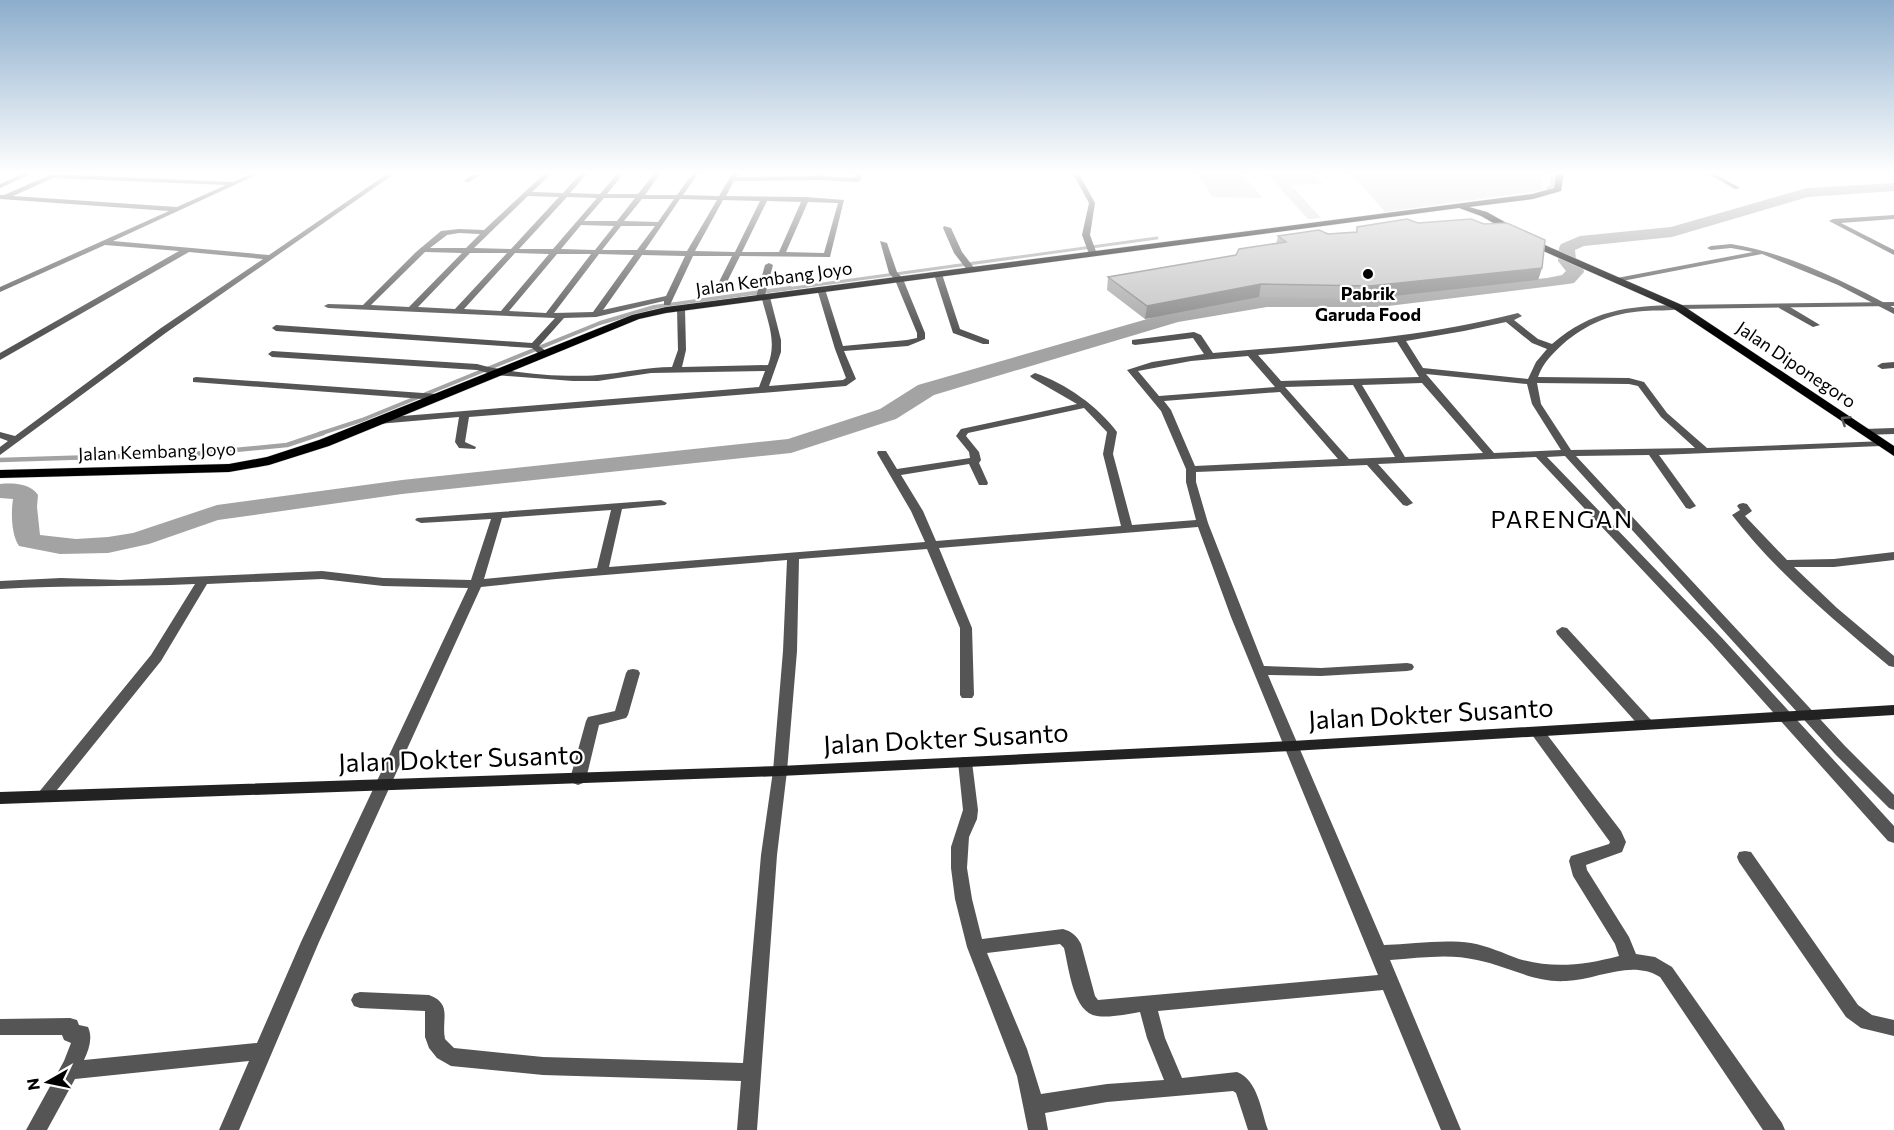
<svg xmlns="http://www.w3.org/2000/svg" width="1894" height="1130" viewBox="0 0 1894 1130" font-family="Commissioner,sans-serif">
<style>
.green{fill:#dcdcdc}
.lines{fill:none;stroke-linecap:round;stroke-linejoin:round}
.stream-far2{stroke:#a3a3a3;stroke-width:3}
.stream-far1{stroke:#a3a3a3;stroke-width:4}
.stream{stroke:#a3a3a3;stroke-width:4.5}
.river{fill:#a3a3a3;fill-rule:evenodd}
.primary-casing{stroke:#dbdbdb;stroke-width:1}
.minor{fill:#555;fill-rule:evenodd}
.tertiary{fill:#555;fill-rule:evenodd}
.secondary{fill:#222;fill-rule:evenodd}
.primary{fill:#000;fill-rule:evenodd}
.wall{fill:#a9a9a9}
.shaded-wall{fill:#898989}
.building{fill:#c4c4c4;stroke:#898989;stroke-width:1.5}
.oneway{stroke:#595959}
.poi-dot{fill:#000;stroke:#fff;stroke-width:2}
.labels{text-anchor:middle;stroke-width:4.5;stroke-linejoin:round;paint-order:stroke}
.far-street-label{font-size:18px;fill:#000;stroke:#fff}
.far-poi-label{font-size:18px;font-weight:bold;fill:#000;stroke:#fff}
.quarter-label{font-size:24px;letter-spacing:1.5px;fill:#000;stroke:#fff}
.near-street-label{font-size:26px;fill:#000;stroke:#fff}
</style>
<rect width="100%" height="100%" fill="#fff"/>
<g class="green">
<polygon points="1196,174 1242,174 1263,198 1213,197"/>
<polygon points="1267,174 1314,174 1323,184 1291,185 1321,218 1308,219"/>
<polygon points="1348,174 1543,174 1541,188 1546,190 1385,212 1363,187"/>
</g>
<g class="lines">
<g class="stream-far2">
<polyline points="1548,188 1552,186 1552,174"/>
<polyline points="779,290 1157,238"/>
</g>
<polyline class="stream-far1" points="319,434 362,420 600,323 654,307 790,288"/>
<polyline class="stream" points="0,460 193,454 287,445 323,433"/>
<path class="river" d="M 1894,183 L 1894,191 L 1808,197 L 1672,237 L 1584,246 L 1575,250 L 1576,259 L 1583,267 L 1584,272 L 1574,283 L 1568,284 L 1380,307 L 1267,307 L 1178,322 L 934,395 L 896,419 L 791,453 L 402,494 L 218,520 L 149,544 L 108,553 L 60,554 L 19,546 C 11,534 11,512 13,499 L 0,498 L 0,484 C 13,483 30,483 38,495 L 37,507 L 40,535 L 76,539 L 108,537 L 133,533 L 217,505 L 402,480 L 788,439 L 880,409 L 918,385 L 1175,311 L 1267,295 L 1380,295 L 1547,278 L 1562,275 L 1566,271 L 1558,261 L 1559,248 L 1561,244 L 1580,236 L 1671,227 L 1807,188 Z"/>
<g class="primary-casing">
<polygon id="primary" points="1556,174 1564,174 1561,191 1533,199 1469,207 1487,212 1547,246 1682,305 1894,446 1894,456 1674,309 1541,250 1481,216 1459,208 666,313 639,319 329,446 269,465 229,472 0,478 0,470 229,464 267,457 319,440 632,315 666,307 1532,194 1554,188"/>
</g>
<g class="minor">
<polygon points="22,174 31,174 0,188 0,184"/>
<path d="M 52,174 L 233,182 L 250,174 L 258,174 L 113,241 L 269,255 L 387,174 L 394,174 L 167,332 L 0,455 L 0,447 L 8,441 L 0,438 L 0,432 L 15,436 L 161,328 L 263,259 L 189,252 L 0,360 L 0,353 L 179,251 L 105,245 L 0,292 L 0,287 L 169,211 L 0,199 L 0,195 L 4,195 ZM 53,178 L 226,185 L 177,207 L 13,196 Z"/>
<polygon points="474,174 482,174 469,182 465,182 465,180"/>
<path d="M 544,174 L 551,174 L 532,192 L 563,193 L 580,174 L 587,174 L 570,193 L 600,194 L 617,174 L 623,174 L 607,194 L 638,194 L 654,174 L 660,174 L 645,195 L 677,195 L 692,174 L 698,174 L 683,195 L 719,196 L 732,174 L 738,174 L 737,177 L 817,176 L 818,174 L 824,174 L 823,176 L 855,178 L 855,174 L 861,174 L 861,180 L 858,182 L 819,180 L 734,181 L 726,196 L 806,197 L 844,200 L 830,257 L 740,256 L 726,284 L 722,286 L 718,284 L 732,256 L 693,256 L 670,305 L 664,305 L 664,301 L 596,317 L 564,318 L 539,346 L 546,351 L 546,355 L 540,355 L 532,348 L 276,331 L 272,328 L 276,325 L 532,343 L 555,318 L 328,308 L 324,306 L 328,304 L 363,305 L 416,252 L 441,231 L 459,229 L 484,230 ZM 528,196 L 559,197 L 511,249 L 474,248 ZM 567,197 L 597,198 L 553,249 L 519,249 ZM 604,198 L 635,198 L 617,221 L 584,221 ZM 642,199 L 674,199 L 658,222 L 624,221 ZM 680,199 L 717,200 L 687,251 L 645,250 ZM 723,200 L 760,201 L 735,252 L 695,251 ZM 767,201 L 801,202 L 779,252 L 742,252 ZM 808,202 L 838,203 L 824,253 L 786,252 ZM 581,225 L 614,226 L 595,250 L 561,249 ZM 621,226 L 655,226 L 637,250 L 602,250 ZM 459,233 L 480,234 L 466,248 L 430,248 L 447,235 ZM 425,252 L 462,253 L 409,307 L 371,305 ZM 470,253 L 507,253 L 455,309 L 418,307 ZM 515,253 L 549,254 L 501,311 L 464,309 ZM 557,254 L 591,254 L 546,313 L 509,311 ZM 599,254 L 634,255 L 593,312 L 554,313 ZM 642,255 L 685,256 L 666,296 L 603,310 Z"/>
<polygon points="1073,174 1079,174 1095,203 1090,235 1097,254 1096,256 1089,254 1082,235 1089,203"/>
<polygon points="1708,174 1716,174 1740,188 1735,189"/>
<polygon points="1894,215 1894,219 1841,223 1894,250 1894,255 1829,221 1833,219"/>
<polygon points="944,226 951,228 962,252 975,269 974,271 968,271 954,253 943,228"/>
<path d="M 880,241 L 887,243 L 897,272 L 903,279 L 925,333 L 925,339 L 908,346 L 844,351 L 856,379 L 846,386 L 469,417 L 465,442 L 476,447 L 475,449 L 459,448 L 455,442 L 459,417 L 378,424 L 373,421 L 378,418 L 759,387 L 765,371 L 651,373 L 598,381 L 573,381 L 495,375 L 477,370 L 272,357 L 268,354 L 272,351 L 477,364 C 510,373 564,378 598,375 C 623,373 647,367 672,367 L 678,350 L 677,309 L 681,306 L 685,309 L 686,350 L 682,367 L 768,365 C 777,341 768,323 762,299 L 756,297 L 765,265 L 769,263 L 773,265 L 765,295 L 770,297 L 781,340 L 781,352 L 769,386 L 843,380 L 846,378 L 835,349 L 817,289 L 818,287 L 825,289 L 843,346 L 907,340 L 917,338 L 917,333 L 895,280 L 889,273 Z"/>
<path d="M 1731,244 C 1787,253 1842,280 1894,308 L 1894,314 L 1838,285 L 1762,254 L 1617,282 L 1613,280 L 1617,278 L 1753,252 L 1731,248 L 1711,250 L 1707,248 L 1711,246 Z"/>
<polygon points="935,272 942,274 960,329 989,340 989,344 983,344 953,333 934,274"/>
<polygon points="1779,304 1785,304 1820,325 1813,327 1779,308"/>
<path d="M 1678,305 L 1681,305 L 1681,309 C 1669,311 1656,310 1644,311 C 1612,313 1586,324 1563,344 C 1552,354 1543,363 1538,377 L 1629,378 L 1644,382 L 1667,413 L 1707,448 L 1885,441 L 1886,443 L 1885,445 L 1881,446 L 1659,455 L 1696,506 L 1690,509 L 1686,508 L 1649,455 L 1576,456 L 1845,746 L 1894,795 L 1894,810 L 1889,808 L 1835,754 L 1565,456 L 1547,457 L 1722,638 L 1894,826 L 1894,843 L 1888,841 L 1712,644 L 1536,457 L 1378,464 L 1413,503 L 1407,506 L 1403,505 L 1367,465 L 1196,472 L 1196,482 L 1208,523 L 1264,666 L 1321,668 L 1407,663 L 1412,664 L 1414,667 L 1412,670 L 1407,671 L 1321,676 L 1268,675 L 1384,945 C 1413,944 1443,939 1471,943 C 1488,946 1503,953 1519,959 C 1553,969 1585,965 1619,956 L 1615,944 L 1573,876 L 1569,861 L 1571,856 L 1609,844 L 1610,842 L 1530,732 L 1532,728 L 1542,728 L 1621,831 L 1626,842 L 1622,852 L 1586,865 L 1587,870 L 1629,937 L 1636,954 L 1655,957 L 1672,967 L 1782,1123 L 1785,1130 L 1763,1130 L 1660,977 C 1631,959 1597,980 1566,981 C 1534,983 1508,966 1477,960 C 1449,953 1419,958 1390,960 L 1461,1130 L 1441,1130 L 1383,990 L 1158,1011 L 1165,1038 L 1182,1078 L 1237,1072 C 1258,1080 1261,1111 1268,1130 L 1248,1130 L 1236,1093 L 1233,1091 L 1107,1102 L 1045,1113 L 1048,1130 L 1028,1130 L 1017,1076 L 967,947 L 955,899 L 951,868 L 951,847 L 963,810 L 958,762 L 960,758 L 965,757 L 970,758 L 972,762 L 978,810 L 977,819 L 969,837 L 967,868 L 972,899 L 982,939 L 1063,929 C 1071,931 1077,936 1081,944 L 1095,996 L 1098,1000 L 1378,975 L 1231,617 L 1198,527 L 939,548 L 972,628 L 974,695 L 972,698 L 962,698 L 960,695 L 960,628 L 927,549 L 799,559 L 797,651 L 787,771 L 777,855 L 757,1130 L 737,1130 L 741,1081 L 543,1075 L 451,1066 L 437,1058 L 429,1048 L 425,1037 L 425,1011 L 360,1008 L 354,1006 L 351,1000 L 354,994 L 360,992 L 429,995 C 453,1004 441,1019 445,1039 L 454,1048 L 543,1057 L 743,1063 L 761,855 L 773,771 L 783,651 L 787,560 L 556,579 L 481,587 L 319,942 L 239,1130 L 219,1130 L 249,1061 L 75,1079 L 47,1130 L 26,1130 L 64,1061 L 71,1043 L 64,1040 L 62,1035 L 0,1035 L 0,1019 L 70,1018 L 77,1020 L 79,1025 L 88,1027 C 93,1038 89,1049 84,1060 L 257,1043 L 301,942 L 468,588 L 383,586 L 322,579 L 207,584 L 161,661 L 49,800 L 44,802 L 39,800 L 36,796 L 39,792 L 151,655 L 195,584 C 130,587 65,585 0,589 L 0,581 L 61,578 L 120,580 L 322,571 L 383,578 L 471,580 L 491,519 L 421,523 L 415,520 L 417,518 L 661,500 L 667,503 L 665,505 L 622,509 L 609,567 L 925,542 L 911,511 L 877,453 L 878,451 L 886,451 L 897,469 L 970,458 L 969,452 L 956,436 L 961,429 L 1077,404 L 1032,378 L 1030,376 L 1035,373 C 1065,383 1099,407 1117,432 L 1113,454 L 1132,525 L 1196,520 L 1186,482 L 1186,469 L 1161,411 L 1127,370 L 1152,362 L 1204,354 L 1193,338 L 1135,345 L 1132,344 L 1132,340 L 1194,332 L 1201,335 L 1213,353 C 1316,344 1417,339 1518,313 L 1522,316 L 1514,320 L 1538,339 L 1552,344 C 1592,310 1627,306 1678,305 ZM 1506,322 L 1532,343 L 1547,349 L 1536,362 L 1528,379 L 1423,368 L 1406,341 L 1464,331 ZM 1397,342 L 1419,377 L 1281,381 L 1258,355 ZM 1248,356 L 1275,387 L 1159,396 L 1138,371 L 1191,361 ZM 1426,374 L 1527,384 L 1532,404 L 1561,450 L 1494,453 ZM 1422,383 L 1483,453 L 1405,457 L 1362,385 ZM 1537,383 L 1629,384 L 1638,386 L 1661,417 L 1695,448 L 1571,450 L 1541,404 ZM 1353,385 L 1395,457 L 1349,459 L 1285,387 ZM 1280,392 L 1338,459 L 1195,466 L 1171,410 L 1164,401 ZM 1084,408 L 1107,432 L 1103,454 L 1121,526 L 936,541 L 923,511 L 901,475 L 969,464 L 979,485 L 987,485 L 988,483 L 979,463 L 981,460 L 979,452 L 966,436 L 968,433 ZM 611,510 L 597,568 L 484,579 L 502,518 ZM 1060,944 L 1064,948 C 1069,968 1073,1013 1097,1016 C 1110,1018 1127,1014 1140,1012 L 1147,1038 L 1164,1080 L 1107,1084 L 1041,1094 L 1027,1049 L 987,953 Z"/>
<polygon points="1894,362 1894,368 1882,369 1877,366 1882,363"/>
<polygon points="196,377 437,394 442,397 437,400 193,382 193,378"/>
<polygon points="1894,428 1894,434 1864,435 1859,432 1864,429"/>
<path d="M 1743,503 L 1747,504 L 1752,511 L 1745,516 L 1787,560 L 1834,559 L 1894,552 L 1894,560 L 1834,567 L 1794,567 L 1837,608 L 1894,656 L 1894,667 L 1889,666 C 1834,620 1776,572 1732,515 L 1740,510 L 1737,506 L 1739,504 Z"/>
<polygon points="1562,627 1567,628 1652,721 1654,725 1652,729 1642,729 1557,634 1556,631"/>
<polygon points="633,669 638,670 640,673 628,715 626,718 599,725 586,779 583,783 578,785 573,783 570,779 586,721 588,717 615,711 626,673 628,670"/>
<polygon points="1745,851 1751,852 1858,1005 1872,1015 1894,1020 1894,1036 1861,1028 1846,1017 1739,862 1737,857 1739,852"/>
</g>
<polygon class="tertiary" points="1894,302 1894,306 1678,309 1674,307 1678,305"/>
<polygon class="secondary" points="1894,705 1894,715 1292,751 780,776 0,804 0,792 780,766 1292,741"/>
<use href="#primary" class="primary"/>
</g>
<polygon class="wall" points="1418,223 1542,268 1538,280 1367,299 1259,297 1145,319 1107,290 1108,277 1236,255 1276,244 1278,236 1356,232 1357,227"/>
<g class="shaded-wall">
<polygon points="1542,268 1538,280 1367,299 1370,286"/>
<polygon points="1261,284 1259,297 1145,319 1147,306"/>
</g>
<polygon class="building" points="1407,219 1418,223 1471,219 1484,224 1507,223 1545,240 1542,268 1370,286 1261,284 1147,306 1108,277 1236,255 1239,249 1286,242 1278,236 1319,230 1328,234 1357,232 1357,227"/>
<defs><path id="oneway-chevron" d="M-2-3.5L2.5 0L-2 3.5" fill="none" stroke-width="1.6" stroke-linecap="round" stroke-linejoin="round" transform="scale(1.5)"/></defs>
<use class="oneway" href="#oneway-chevron" transform="translate(1845 420) rotate(-147)"/>
<linearGradient id="sky" x2="0" y2="1"><stop stop-color="#8cadcc"/><stop offset="0.52" stop-color="#fff"/><stop offset="1" stop-color="#fff" stop-opacity="0"/></linearGradient>
<rect width="1894" height="332" fill="url(#sky)"/>
<circle class="poi-dot" cx="1368" cy="274" r="6"/>
<g class="labels">
<g class="far-street-label">
<text transform="translate(774 279) rotate(-8)" y="6">Jalan Kembang Joyo</text>
<text transform="translate(1796 365) rotate(34)" y="6">Jalan Diponegoro</text>
<text transform="translate(157 452) rotate(-2)" y="6">Jalan Kembang Joyo</text>
</g>
<g class="far-poi-label">
<text x="1368" y="300">Pabrik<tspan x="1368" dy="21">Garuda Food</tspan></text>
</g>
<g class="quarter-label">
<text x="1562" y="528">PARENGAN</text>
</g>
<g class="near-street-label">
<text transform="translate(1431 714) rotate(-3)" y="9">Jalan Dokter Susanto</text>
<text transform="translate(946 739) rotate(-3)" y="9">Jalan Dokter Susanto</text>
<text transform="translate(461 759) rotate(-2)" y="9">Jalan Dokter Susanto</text>
</g>
</g>
<g transform="translate(48 1082) rotate(261)" stroke="#ffffff" stroke-width="4.5" paint-order="stroke">
<path d="M0-4.5L10 22L0 15L-10 22Z" fill="#000000"/>
<text y="-9" font-size="16" font-weight="bold" text-anchor="middle" fill="#000000">N</text>
</g>
</svg>
